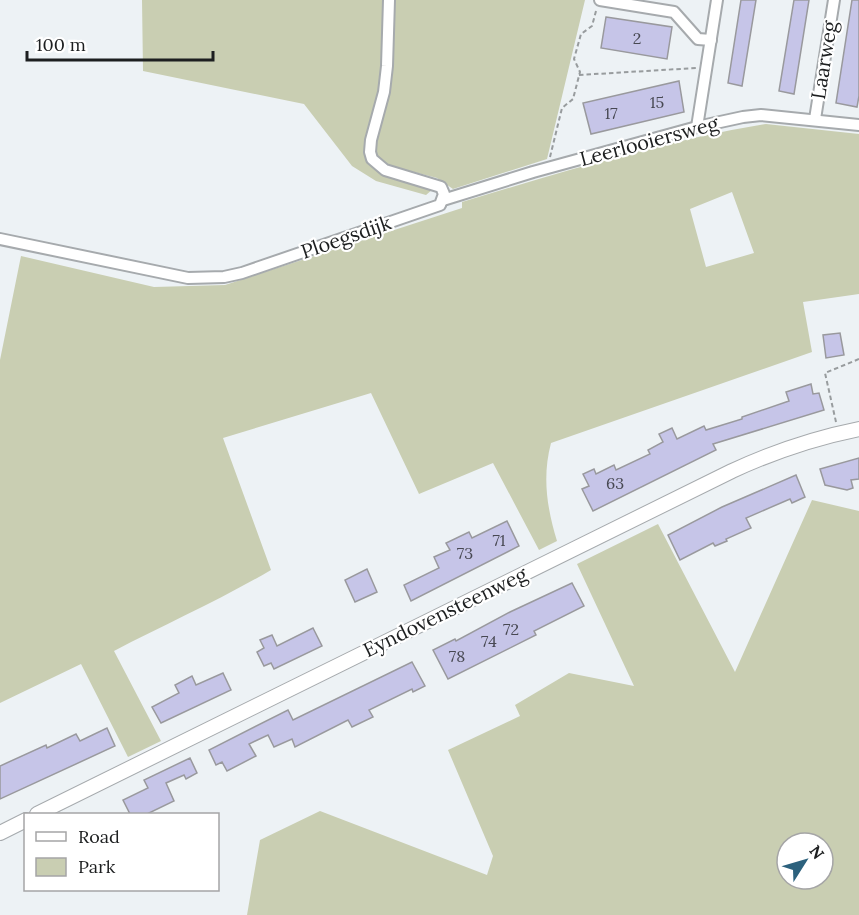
<svg xmlns="http://www.w3.org/2000/svg" width="859" height="915" viewBox="0 0 859 915" font-family="Lora,serif">
<style>
.green{fill:#c9ceb2;fill-rule:evenodd}
.building{fill:#c6c5e8;stroke:#99999d;stroke-width:1.5}
.lines{fill:none;stroke-linecap:round;stroke-linejoin:round}
.minor-casing{stroke:#a6aaad;stroke-width:14}
.tertiary-casing{stroke:#a6aaad;stroke-width:16}
.path{stroke:#989c9e;stroke-width:2;stroke-dasharray:4.5 3;stroke-linecap:butt}
.minor{stroke:#fff;stroke-width:10}
.tertiary{stroke:#fff;stroke-width:14}
.labels{text-anchor:middle;stroke-width:4.5;stroke-linejoin:round;paint-order:stroke}
.number-label{font-size:16px;fill:#474852}
.street-label{font-size:20px;fill:#1d1f20;stroke:#fff}
</style>
<rect width="100%" height="100%" fill="#edf2f5"/>
<g class="green">
<path d="M 142,0 L 383,0 L 380,88 L 368,160 C 383,179 411,182 433,189 L 426,195 L 376,181 L 352,166 L 304,104 L 143,71 Z"/>
<polygon points="394,0 585,0 547,159 453,189 437,178 387,165 379,159 375,151 375,140 392,80"/>
<path d="M 766,124 L 859,134 L 859,294 L 803,302 L 812,352 L 551,443 C 542,477 547,508 557,541 L 539,550 L 493,463 L 419,494 L 371,393 L 223,438 L 271,570 C 220,600 166,624 114,651 L 161,741 L 128,757 L 81,664 L 0,703 L 0,360 L 21,256 L 154,287 L 225,285 L 462,208 L 462,202 C 562,172 663,141 766,124 ZM 732,192 L 754,253 L 706,267 L 690,209 Z"/>
<path d="M 812,500 L 859,511 L 859,915 L 247,915 L 260,840 L 320,811 L 487,875 L 493,856 L 448,750 L 520,716 L 515,705 L 569,673 L 634,686 L 577,564 L 658,524 L 735,672 ZM 787,843 L 823,843 L 823,879 L 787,879 Z"/>
</g>
<g class="building">
<polygon points="741,0 756,0 742,86 728,83"/>
<polygon points="794,0 809,0 794,94 779,91"/>
<polygon points="852,0 859,0 859,96 857,107 836,103"/>
<polygon points="606,17 672,27 667,59 601,48"/>
<polygon points="679,81 684,112 591,134 583,103"/>
<polygon points="840,333 844,355 826,358 823,335"/>
<polygon points="811,384 813,394 819,393 824,410 713,444 716,450 593,511 582,489 589,486 583,474 594,469 596,474 614,465 616,470 650,454 648,450 663,442 659,434 672,428 677,439 704,426 706,430 742,419 742,417 789,401 786,392"/>
<polygon points="859,458 859,479 851,480 853,488 847,490 825,485 820,469"/>
<polygon points="796,475 805,497 792,503 790,499 746,518 751,528 726,539 727,541 715,546 713,543 680,560 668,535 722,507"/>
<polygon points="507,521 519,546 411,601 404,585 439,568 434,557 450,550 446,543 469,532 472,538"/>
<polygon points="367,569 377,592 355,602 345,580"/>
<polygon points="572,583 584,606 534,631 536,635 448,679 433,650 455,639 456,641 510,612"/>
<polygon points="313,628 322,646 274,669 271,663 264,666 257,652 264,648 260,640 272,635 277,646"/>
<polygon points="412,662 425,686 413,692 412,689 369,710 373,717 352,727 348,720 295,747 292,739 274,747 268,735 249,744 256,756 227,771 222,762 216,765 209,750 288,710 293,720"/>
<polygon points="223,673 231,690 161,723 152,707 179,693 175,685 192,676 196,685"/>
<polygon points="107,728 115,746 0,799 0,766 46,745 47,748 76,734 80,741"/>
<polygon points="190,758 197,773 186,779 184,775 166,783 174,801 147,814 130,814 123,800 148,788 144,780"/>
</g>
<g class="lines">
<g class="minor-casing">
<g id="minor">
<polyline points="600,0 674,12 698,39 711,40"/>
<polyline points="815,119 834,0"/>
<polyline points="697,127 717,0"/>
<polyline points="443,200 533,172 697,127 743,117 761,115 859,125"/>
<polyline points="0,239 188,278 224,277 242,273 440,205 444,194 441,187 385,170 372,159 370,152 371,140 384,92 387,66 389,0"/>
</g>
</g>
<g class="tertiary-casing">
<g id="tertiary">
<path d="M 37,814 L 732,471 C 773,452 814,438 859,429"/>
<polyline points="0,833 26,820"/>
</g>
</g>
<g class="path">
<polyline points="579,75 696,68"/>
<polyline points="550,157 562,108 573,99 580,72 574,59 581,34 592,26 596,11"/>
<polyline points="836,422 825,373 859,359"/>
</g>
<use href="#minor" class="minor"/>
<use href="#tertiary" class="tertiary"/>
</g>
<g class="labels">
<g class="number-label">
<text x="637" y="44">2</text>
<text x="657" y="108">15</text>
<text x="611" y="119">17</text>
<text x="615" y="489">63</text>
<text x="499" y="546">71</text>
<text x="465" y="559">73</text>
<text x="511" y="635">72</text>
<text x="489" y="647">74</text>
<text x="457" y="662">78</text>
</g>
<g class="street-label">
<text transform="translate(824 60) rotate(-81)" y="7">Laarweg</text>
<text transform="translate(649 141) rotate(-15)" y="7">Leerlooiersweg</text>
<text transform="translate(346 237) rotate(-19)" y="7">Ploegsdijk</text>
<text transform="translate(445 612) rotate(-26)" y="7">Eyndovensteenweg</text>
</g>
</g>
<rect x="24" y="813" width="195" height="78" fill="#ffffff" stroke="#a5a5a6" stroke-width="1.5"/>
<rect x="36" y="832" width="30" height="9" fill="#ffffff" stroke="#a5a5a6" stroke-width="1.5"/>
<text x="78" y="843" font-size="18" fill="#1d1f20">Road</text>
<rect x="36" y="858" width="30" height="18" fill="#c9ceb2" stroke="#a5a5a6" stroke-width="1.5"/>
<text x="78" y="873" font-size="18" fill="#1d1f20">Park</text>
<g transform="translate(805 861) rotate(53)"><circle r="28" fill="#ffffff" stroke="#a5a5a6" stroke-width="1.5"/>
<path d="M0-4.5L10 22L0 15L-10 22Z" fill="#2c617d"/>
<text y="-9" font-size="16" font-weight="bold" text-anchor="middle" fill="#1d1f20">N</text>
</g>
<path d="M27 51v9h186v-9" fill="none" stroke="#1d1f20" stroke-width="3"/>
<text x="36" y="51" font-size="18" fill="#1d1f20" stroke="#ffffff" stroke-width="4.5" paint-order="stroke">100 m</text>
</svg>
